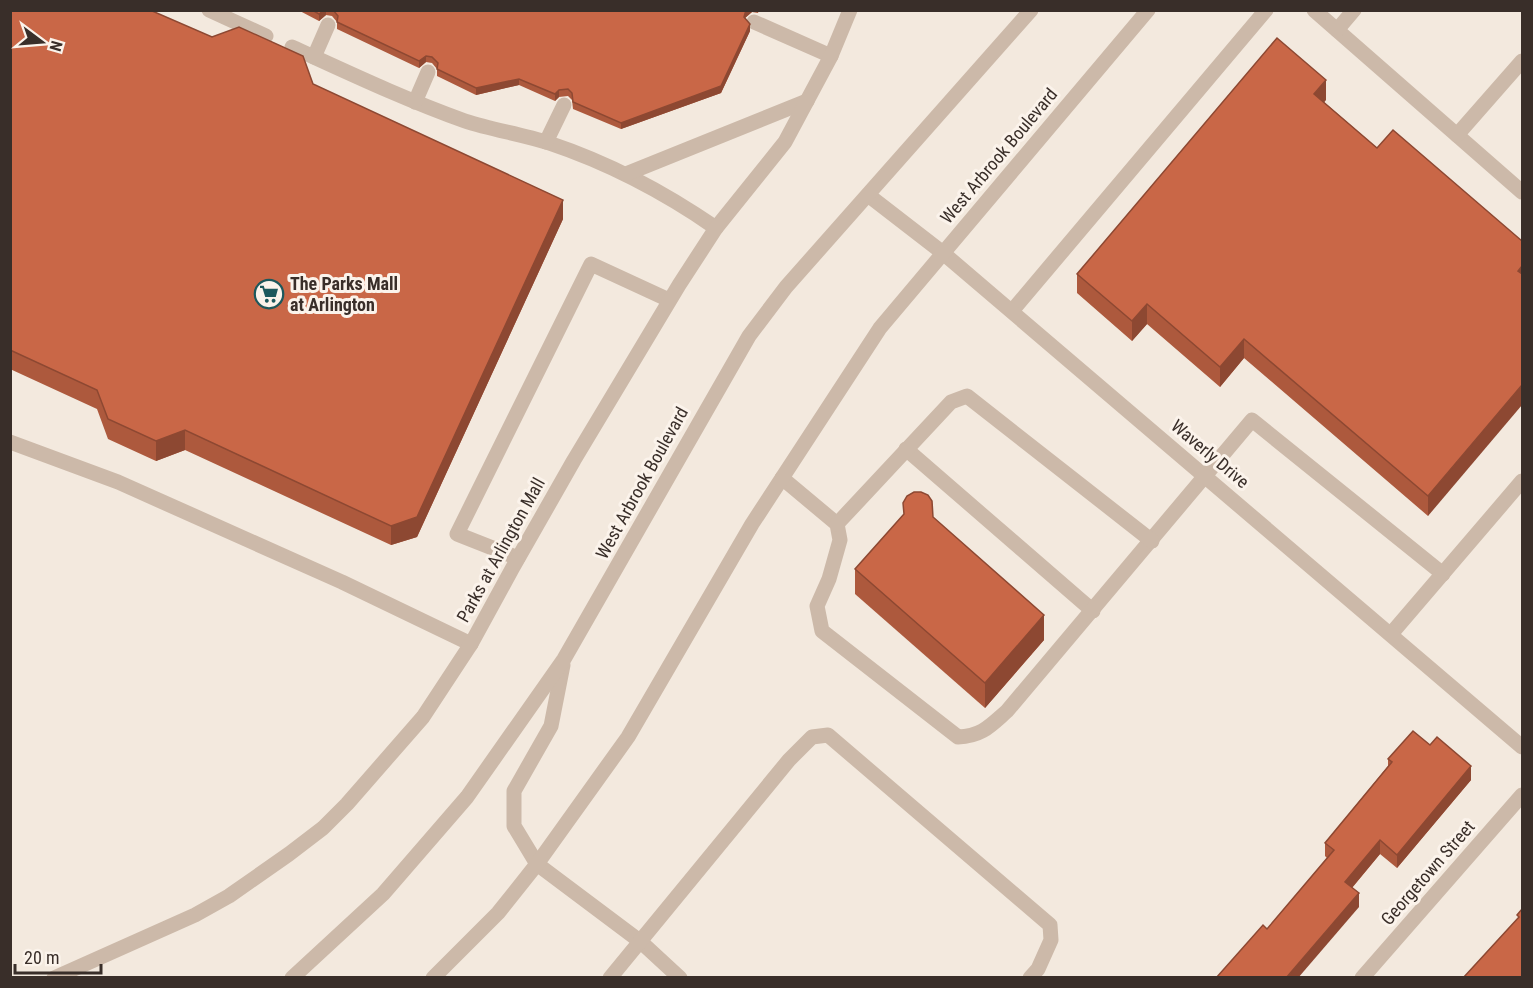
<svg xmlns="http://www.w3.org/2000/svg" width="1533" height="988" viewBox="0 0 1533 988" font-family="'Roboto Condensed',sans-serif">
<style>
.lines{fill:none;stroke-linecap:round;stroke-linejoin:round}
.service{stroke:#ccb9a9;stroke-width:15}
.minor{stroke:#ccb9a9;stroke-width:15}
.tertiary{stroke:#ccb9a9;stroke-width:15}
.wall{fill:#ad593d}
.shaded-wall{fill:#8d4832}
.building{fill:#c96747;stroke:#8d4832;stroke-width:1.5}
.labels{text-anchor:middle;stroke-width:6;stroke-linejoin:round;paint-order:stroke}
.street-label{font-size:18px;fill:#392e29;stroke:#fbf3eb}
.poi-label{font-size:18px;font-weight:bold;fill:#392e29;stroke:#fbf3eb;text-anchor:start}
</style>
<rect width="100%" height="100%" fill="#f3e9de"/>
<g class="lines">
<g class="service">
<polyline points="209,10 266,36"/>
<polyline points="1314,10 1522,192"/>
<polyline points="754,22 831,56"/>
<polyline points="1337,30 1354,10"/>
<path d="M 292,47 C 349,73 406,100 465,121 C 492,130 522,134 549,143 C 609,163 664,192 716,228"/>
<polyline points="314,57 328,25"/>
<polyline points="415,102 428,72"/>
<polyline points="1457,135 1522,61"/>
<polyline points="546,142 564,105"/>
<polyline points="626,174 807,101"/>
<polyline points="1012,311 1266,10"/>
<polyline points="10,442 118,482 342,582 471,644"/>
<polyline points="906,449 1093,611"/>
<path d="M 782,478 L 837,524 L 840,540 L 829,579 L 817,606 L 822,631 L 958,737 C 982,736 990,726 1007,711 L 1252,420 L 1443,574"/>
<polyline points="837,524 951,402 967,396 1152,541"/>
<polyline points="518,558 457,534 591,264 669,300"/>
<polyline points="1391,634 1522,481"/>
<polyline points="537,864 641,942 680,978"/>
<polyline points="610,978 789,760 812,737 828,735 1050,925 1051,940 1038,969 1030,978"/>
</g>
<g class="minor">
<polyline points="54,978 195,915 229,896 289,854 323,828 347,804 423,717 471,644 512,569 574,460 679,285 716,228 785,142 831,56 850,10"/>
<polyline points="1362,978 1522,795"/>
</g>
<g class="tertiary">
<polyline points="868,195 943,253 1522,747"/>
<polyline points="537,864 514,826 514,791 551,726 563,665"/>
<polyline points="292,978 383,894 467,797 564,659 749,336 786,287 1031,10"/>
<polyline points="433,978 498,913 537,864 628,737 752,524 880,328 1148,10"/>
</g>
</g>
<g class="wall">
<polygon points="10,10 313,84 563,219 417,537 391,545 185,450 156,461 108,439 97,409 10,369"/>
<polygon points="298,10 759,10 758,13 752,12 745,18 750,31 721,93 621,129 573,109 572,100 568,96 559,97 555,101 519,85 476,95 437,76 437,69 432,63 426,62 419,68 337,29 337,22 332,16 326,15 319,21"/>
<polygon points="1326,100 1324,102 1377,148 1522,241 1428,516 1244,358 1220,387 1147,324 1132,341 1077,293 1077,274"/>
<polygon points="933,517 1044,640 985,708 855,594 855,569"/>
<polygon points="1430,745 1471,780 1397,868 1380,854 1352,888 1359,907 1267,929 1327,858 1325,856 1325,843 1388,766 1388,759"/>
</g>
<g class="shaded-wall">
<polygon points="324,10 326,10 326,15 319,21 319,14"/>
<polygon points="752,10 752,12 745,18 744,17 745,11"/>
<polygon points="750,24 750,31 721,93 621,129 621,123"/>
<polygon points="426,56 426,62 419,68 419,61"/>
<polygon points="519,79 519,85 476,95 476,88"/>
<polygon points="1326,80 1326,100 1314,114 1314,94"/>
<polygon points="559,90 559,97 555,101 555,94"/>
<polygon points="563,200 563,219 417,537 391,545 391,526"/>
<polygon points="1522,266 1522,285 1518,271"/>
<polygon points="1147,304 1147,324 1132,341 1132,321"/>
<polygon points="1244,339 1244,358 1220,387 1220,367"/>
<polygon points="1522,385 1522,405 1428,516 1428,496"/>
<polygon points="185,430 185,450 156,461 156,441"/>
<polygon points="1044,615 1044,640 985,708 985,683"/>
<polygon points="1471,766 1471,780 1397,868 1397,855"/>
<polygon points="1380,840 1380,854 1345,896 1345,882"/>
<polygon points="1359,893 1359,907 1298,978 1286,978"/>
</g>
<g class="building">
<polygon points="10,10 150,10 212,37 239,27 303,56 313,84 563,200 417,517 391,526 185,430 156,441 108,419 97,390 10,350"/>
<polygon points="312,10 324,10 319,14"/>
<polygon points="333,10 746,10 744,17 750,24 721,86 621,123 573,102 572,93 568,89 559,90 555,94 519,79 476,88 437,69 438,63 432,57 426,56 419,61 337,22 338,16"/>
<polygon points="1277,38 1326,80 1314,94 1377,148 1393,130 1522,241 1522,266 1518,271 1522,274 1522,385 1428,496 1244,339 1220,367 1147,304 1132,321 1077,274"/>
<polygon points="914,492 921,492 928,495 932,501 933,517 1044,615 985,683 855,569 904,514 903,503 907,496"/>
<polygon points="1413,731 1430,745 1437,737 1471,766 1397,855 1380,840 1345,882 1359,893 1286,978 1216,978 1263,925 1267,929 1334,850 1325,843 1392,762 1388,759"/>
<polygon points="1522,909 1522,978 1463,978 1519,917 1517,915"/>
</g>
<defs>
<g id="supermarket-ring" transform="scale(1.5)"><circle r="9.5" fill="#fbf3eb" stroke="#1d585c" stroke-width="1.5"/><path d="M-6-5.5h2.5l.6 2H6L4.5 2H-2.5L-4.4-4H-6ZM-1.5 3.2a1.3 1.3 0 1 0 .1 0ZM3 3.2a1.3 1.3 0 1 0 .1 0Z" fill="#1d585c"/></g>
</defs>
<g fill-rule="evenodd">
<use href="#supermarket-ring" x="269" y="294"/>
</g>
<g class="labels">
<g class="street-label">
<text transform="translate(999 156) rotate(-50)" y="6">West Arbrook Boulevard</text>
<text transform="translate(1210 454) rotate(40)" y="6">Waverly Drive</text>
<text transform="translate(642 483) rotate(-61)" y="6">West Arbrook Boulevard</text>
<text transform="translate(501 550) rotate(-61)" y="6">Parks at Arlington Mall</text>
<text transform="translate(1428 873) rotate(-49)" y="6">Georgetown Street</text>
</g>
<g class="poi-label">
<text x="290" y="290">The Parks Mall<tspan x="290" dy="21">at Arlington</tspan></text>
</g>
</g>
<rect width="1533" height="988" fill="none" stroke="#392e29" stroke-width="24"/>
<g transform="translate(42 42) rotate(106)" stroke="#fbf3eb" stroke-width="4.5" paint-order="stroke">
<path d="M0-4.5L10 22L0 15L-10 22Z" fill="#392e29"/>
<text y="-9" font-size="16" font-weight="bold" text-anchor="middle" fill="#392e29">N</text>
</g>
<path d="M15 964v9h86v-9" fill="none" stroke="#392e29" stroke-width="3"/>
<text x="24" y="964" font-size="18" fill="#392e29" stroke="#fbf3eb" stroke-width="4.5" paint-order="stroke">20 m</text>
</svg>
